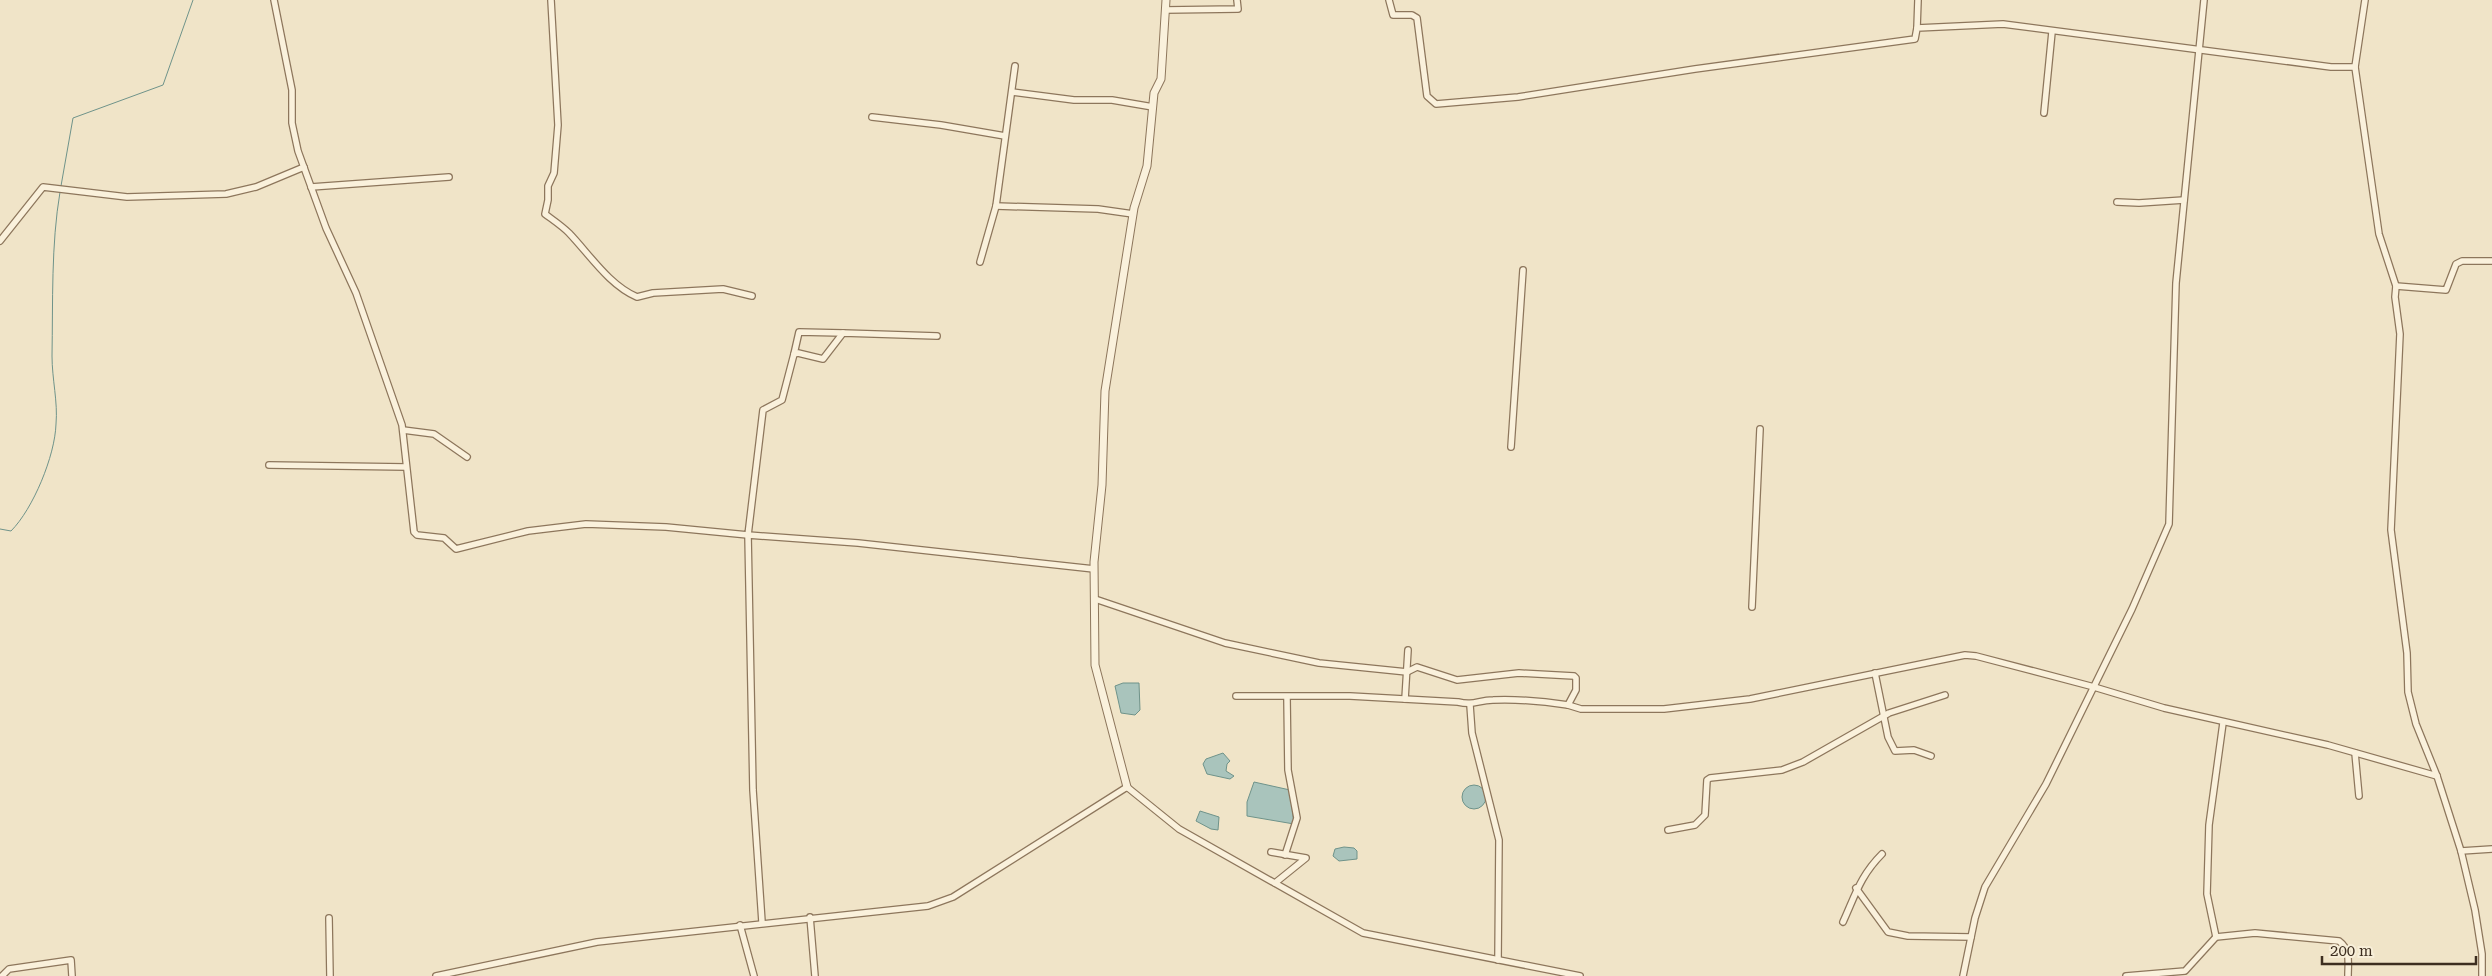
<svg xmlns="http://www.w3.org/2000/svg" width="2492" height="976" viewBox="0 0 2492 976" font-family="'Roboto Serif',serif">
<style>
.water{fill:#a9c4bc;stroke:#6f938a}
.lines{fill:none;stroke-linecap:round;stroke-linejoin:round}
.stream{stroke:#6f938a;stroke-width:1}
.minor-casing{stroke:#8d765c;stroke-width:8}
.tertiary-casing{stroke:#8d765c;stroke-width:9}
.minor{stroke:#faf1dc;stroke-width:5.5}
.tertiary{stroke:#faf1dc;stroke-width:7}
</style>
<rect width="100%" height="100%" fill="#f0e4c8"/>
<g class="water">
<polygon points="1123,683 1139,683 1140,710 1135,715 1121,713 1115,686"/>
<polygon points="1223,753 1230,761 1227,764 1226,771 1234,776 1230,779 1207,774 1203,764 1206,759"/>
<polygon points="1254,782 1290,790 1294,824 1247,816 1247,802"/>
<circle cx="1474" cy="797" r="12"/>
<polygon points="1200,811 1219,817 1218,830 1211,829 1196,821"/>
<polygon points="1344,847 1354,848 1357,851 1357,859 1339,861 1333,856 1335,849"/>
</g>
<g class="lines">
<g class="stream">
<polyline points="61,186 73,118 163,85 193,0"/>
<path d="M 0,529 L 11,531 C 33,509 55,456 56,424 C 58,402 52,379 52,356 C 53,302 51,245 60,192"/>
</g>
<g class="minor-casing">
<g id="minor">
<polyline points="274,0 292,90 292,123 298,151 326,228 356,293 402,425 414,532 417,535 444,538 456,549 528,531 586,524 666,527 748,535 763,410 782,400 794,354 798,353 823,359 843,333 937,336"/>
<path d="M 551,0 L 558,125 L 554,173 L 548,186 L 548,200 L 545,214 C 553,220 562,226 569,233 C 590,255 609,285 637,297 L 653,293 L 723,289 L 752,296"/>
<polyline points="1389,0 1393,15 1412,15 1417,18 1427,96 1436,104 1518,97 1695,69 1915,39 1917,28 2003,24 2331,67 2355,67"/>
<polyline points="2365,0 2355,67 2379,234 2396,286 2395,297 2400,334 2391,530 2407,653 2408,692 2416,724 2437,776 2461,851 2475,910 2482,954 2482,976"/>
<polyline points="1165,10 1238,9 1237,0"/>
<polyline points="1917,28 1918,0"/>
<polyline points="1012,92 1074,100 1112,100 1153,107"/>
<polyline points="2044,113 2052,32"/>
<polyline points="872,117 941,125 1005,136"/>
<polyline points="311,187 449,177"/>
<polyline points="2117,202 2139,203 2184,200"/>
<polyline points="996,206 1098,209 1133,214"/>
<polyline points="0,241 43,187 127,197 226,194 256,187 304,167"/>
<polyline points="980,262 996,206 1015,66"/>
<polyline points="2396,286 2446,290 2456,264 2462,261 2492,261"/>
<polyline points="794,354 799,332 843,333"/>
<polyline points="403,430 434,434 467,457"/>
<polyline points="1511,447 1523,270"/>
<polyline points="269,465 406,467"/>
<polyline points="1095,599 1225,643 1319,663 1407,672 1417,667 1457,680 1519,673 1574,676 1576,678 1576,690 1568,705 1581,709 1664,709 1750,699 1965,655 1976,656 2094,687 2164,708 2328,745 2437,776"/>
<polyline points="1752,607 1760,429"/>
<polyline points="1875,673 1888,737 1895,751 1914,750 1931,756"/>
<path d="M 1236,696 L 1350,696 L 1458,702 C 1474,706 1478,700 1493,700 C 1519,699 1542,701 1568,705"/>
<polyline points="1405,699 1408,650"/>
<polyline points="1470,705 1472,733 1499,840 1498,960"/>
<polyline points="2355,753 2359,796"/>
<polyline points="1668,830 1695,825 1705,815 1707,780 1710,778 1782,770 1803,762 1889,713 1945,695"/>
<polyline points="2461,851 2492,849"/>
<polyline points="1271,852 1306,858 1275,883"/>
<polyline points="1285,855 1297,818 1288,770 1287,698"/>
<polyline points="1856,888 1888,932 1908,936 1971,937"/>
<polyline points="810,917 815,976"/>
<polyline points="329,918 330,976"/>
<polyline points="762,922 753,790 748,535 858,543 1094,569"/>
<path d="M 1843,922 C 1855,896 1860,876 1882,854"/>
<polyline points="740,925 754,976"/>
<polyline points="2216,937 2207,894 2209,825 2223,723"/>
<polyline points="2,976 9,969 71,960 72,976"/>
<polyline points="436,976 597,942 928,906 953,897 1127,787 1179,829 1363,933 1580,976"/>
<polyline points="1963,976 1975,918 1985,887 2046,784 2132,609 2169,524 2176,283 2204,0"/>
<path d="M 2126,976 L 2185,971 L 2216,937 L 2255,933 L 2339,941 C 2351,950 2348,963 2348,976"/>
</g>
</g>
<g class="tertiary-casing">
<polyline id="tertiary" points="1127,787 1095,665 1094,562 1102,485 1105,391 1134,208 1147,166 1154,93 1161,79 1166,0"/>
</g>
<use href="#minor" class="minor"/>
<use href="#tertiary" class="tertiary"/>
</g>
<path d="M2322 956v8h154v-8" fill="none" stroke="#3d2e20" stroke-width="2.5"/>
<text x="2330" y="956" font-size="15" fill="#3d2e20" stroke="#f7eed8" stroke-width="4" paint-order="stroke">200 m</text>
</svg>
